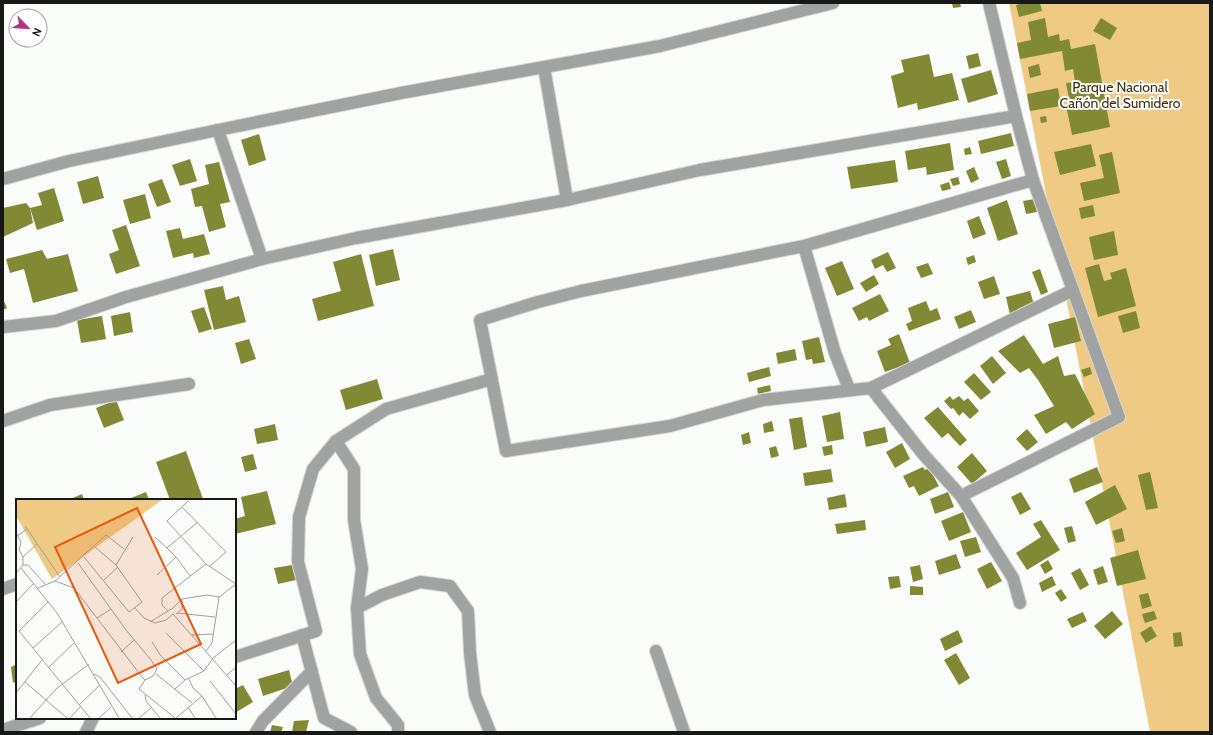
<svg xmlns="http://www.w3.org/2000/svg" width="1213" height="735" viewBox="0 0 1213 735" font-family="Cabin,sans-serif">
<style>
.green{fill:#efca84}
.building{fill:#828934}
.lines{fill:none;stroke-linecap:round;stroke-linejoin:round}
.minor-casing{stroke:#d5d8d5;stroke-width:14}
.minor{stroke:#a1a3a2;stroke-width:12}
.labels{text-anchor:middle;stroke-width:4;stroke-linejoin:round;paint-order:stroke}
.park-label{font-size:14px;fill:#3f2e0b;stroke:#fff}
.inset-road{fill:none;stroke:#9fa19f;stroke-width:1}
.view{fill:#e8590c;fill-opacity:0.15;stroke:#e8590c;stroke-width:2}
.inset-edge{fill:none;stroke:#171817;stroke-width:2}
</style>
<rect width="100%" height="100%" fill="#f9fcf9"/>
<polygon class="green" points="1009,3 1210,3 1210,732 1150,732"/>
<g class="building">
<polygon points="952,3 960,3 961,7 953,8"/>
<polygon points="1022,3 1040,3 1042,11 1019,17 1016,5"/>
<polygon points="1045,18 1048,37 1059,34 1060,41 1069,39 1071,49 1095,44 1110,127 1072,135 1066,105 1070,104 1066,83 1075,82 1073,69 1065,71 1062,51 1020,59 1017,43 1031,40 1028,22"/>
<polygon points="1101,18 1117,28 1110,40 1093,31"/>
<polygon points="978,53 981,66 969,69 966,56"/>
<polygon points="929,54 934,77 952,73 959,100 918,110 917,103 898,108 891,76 904,72 901,60"/>
<polygon points="1039,64 1041,75 1030,78 1028,67"/>
<polygon points="991,70 998,94 968,103 961,79"/>
<polygon points="1058,88 1061,106 1030,111 1027,94"/>
<polygon points="1046,116 1047,122 1041,123 1040,117"/>
<polygon points="1011,133 1014,146 981,154 978,141"/>
<polygon points="259,134 266,160 249,166 241,140"/>
<polygon points="950,143 954,170 927,175 926,167 908,170 905,151"/>
<polygon points="1091,144 1096,166 1060,175 1054,152"/>
<polygon points="970,147 972,154 965,155 964,149"/>
<polygon points="1112,152 1120,193 1084,201 1080,183 1104,178 1099,155"/>
<polygon points="190,159 197,181 180,186 172,165"/>
<polygon points="1006,159 1011,176 1002,179 996,162"/>
<polygon points="895,160 898,182 851,189 847,167"/>
<polygon points="219,162 230,202 220,204 226,227 209,232 202,206 195,207 191,189 209,184 205,165"/>
<polygon points="974,167 979,179 971,183 966,171"/>
<polygon points="98,176 104,198 83,204 77,182"/>
<polygon points="958,177 960,184 953,186 950,179"/>
<polygon points="162,179 171,202 157,207 148,184"/>
<polygon points="949,182 951,189 942,191 940,185"/>
<polygon points="54,188 64,221 37,230 30,208 42,205 38,193"/>
<polygon points="145,194 151,218 130,224 123,200"/>
<polygon points="1034,199 1037,212 1026,214 1023,201"/>
<polygon points="1007,200 1018,234 998,241 987,208"/>
<polygon points="26,203 30,208 33,223 3,237 3,208"/>
<polygon points="1093,205 1095,216 1081,219 1079,208"/>
<polygon points="979,216 986,234 973,239 967,221"/>
<polygon points="126,225 140,266 116,274 109,254 119,250 112,230"/>
<polygon points="180,228 183,239 204,234 210,254 194,258 193,253 173,258 166,231"/>
<polygon points="1114,231 1118,255 1094,260 1089,237"/>
<polygon points="393,249 400,280 376,286 369,255"/>
<polygon points="42,250 47,259 68,254 78,291 33,303 24,269 10,273 6,259"/>
<polygon points="888,252 896,268 887,272 883,265 875,269 871,260"/>
<polygon points="361,254 374,306 318,321 312,299 341,291 333,262"/>
<polygon points="974,255 976,262 968,265 966,258"/>
<polygon points="842,261 854,289 837,296 825,268"/>
<polygon points="928,263 933,274 921,278 916,267"/>
<polygon points="1099,264 1104,281 1112,279 1110,273 1126,268 1136,306 1098,317 1085,268"/>
<polygon points="1040,269 1048,292 1041,295 1032,272"/>
<polygon points="874,275 879,284 866,292 860,283"/>
<polygon points="994,276 1000,294 984,299 978,282"/>
<polygon points="223,286 226,300 239,296 246,322 214,330 204,290"/>
<polygon points="1030,291 1035,308 1010,315 1006,297"/>
<polygon points="880,294 889,311 869,321 867,317 859,321 852,308"/>
<polygon points="3,299 7,308 3,310"/>
<polygon points="926,301 930,311 937,308 941,319 909,331 906,324 912,321 908,308"/>
<polygon points="204,307 212,329 199,333 191,311"/>
<polygon points="971,310 976,322 959,329 954,317"/>
<polygon points="1136,311 1140,328 1123,333 1118,316"/>
<polygon points="130,312 133,332 114,336 111,316"/>
<polygon points="102,316 106,339 81,343 77,320"/>
<polygon points="1075,317 1081,341 1054,348 1048,324"/>
<polygon points="899,334 910,363 885,372 877,351 891,345 888,339"/>
<polygon points="1024,335 1043,364 1058,356 1064,376 1075,374 1095,414 1072,429 1066,422 1046,434 1034,415 1054,406 1038,380 1029,368 1020,373 998,351"/>
<polygon points="819,337 825,362 813,364 812,359 806,360 802,341"/>
<polygon points="249,339 256,359 241,364 235,343"/>
<polygon points="795,349 797,360 778,364 776,353"/>
<polygon points="992,356 1006,373 993,384 980,366"/>
<polygon points="769,367 771,376 749,382 747,373"/>
<polygon points="1090,367 1092,374 1084,377 1081,370"/>
<polygon points="974,373 991,392 981,400 964,382"/>
<polygon points="377,379 383,399 346,410 340,390"/>
<polygon points="770,385 771,391 758,394 757,388"/>
<polygon points="950,396 953,400 959,396 964,401 968,398 979,411 970,419 963,412 959,416 953,408 951,409 944,401"/>
<polygon points="116,400 124,420 104,428 96,408"/>
<polygon points="938,407 967,440 960,446 948,433 942,438 924,418"/>
<polygon points="840,412 844,439 827,442 822,416"/>
<polygon points="802,417 807,447 794,450 789,419"/>
<polygon points="772,421 774,431 764,433 763,424"/>
<polygon points="275,424 278,440 257,444 254,429"/>
<polygon points="885,427 888,442 866,447 863,432"/>
<polygon points="1027,429 1038,442 1027,451 1016,439"/>
<polygon points="749,432 751,443 743,445 741,435"/>
<polygon points="902,443 910,459 895,468 886,452"/>
<polygon points="832,445 833,454 824,456 822,447"/>
<polygon points="776,446 779,456 771,458 769,448"/>
<polygon points="186,451 203,499 199,500 170,500 156,462"/>
<polygon points="972,453 987,471 972,484 957,467"/>
<polygon points="253,454 257,469 245,472 241,457"/>
<polygon points="923,467 925,470 929,468 939,486 919,496 914,486 909,488 903,476"/>
<polygon points="1097,467 1103,482 1074,493 1069,479"/>
<polygon points="831,469 833,482 805,486 803,473"/>
<polygon points="1150,472 1158,508 1146,510 1138,475"/>
<polygon points="1115,485 1127,509 1096,525 1085,502"/>
<polygon points="267,491 276,524 235,534 235,519 245,516 241,497"/>
<polygon points="146,492 149,500 126,500"/>
<polygon points="948,492 954,507 935,514 930,499"/>
<polygon points="1021,492 1031,509 1020,515 1011,497"/>
<polygon points="82,494 84,500 68,500"/>
<polygon points="845,494 847,507 829,510 827,498"/>
<polygon points="963,512 971,532 949,541 941,521"/>
<polygon points="865,520 866,530 837,534 835,524"/>
<polygon points="1041,520 1060,550 1027,570 1016,553 1041,537 1033,524"/>
<polygon points="1072,526 1076,541 1068,543 1064,528"/>
<polygon points="1122,528 1125,541 1116,543 1112,531"/>
<polygon points="976,537 981,552 965,557 960,541"/>
<polygon points="1138,550 1146,579 1117,586 1110,558"/>
<polygon points="956,554 961,568 939,575 935,561"/>
<polygon points="1048,560 1053,569 1045,574 1040,565"/>
<polygon points="991,562 1002,581 987,589 977,569"/>
<polygon points="292,565 296,580 278,584 274,568"/>
<polygon points="920,565 923,579 913,582 910,567"/>
<polygon points="1103,566 1108,582 1098,585 1093,570"/>
<polygon points="1080,568 1089,585 1080,590 1071,573"/>
<polygon points="899,576 901,587 890,589 888,577"/>
<polygon points="1052,576 1056,585 1042,592 1039,583"/>
<polygon points="910,586 923,587 923,595 910,595"/>
<polygon points="1061,589 1067,598 1061,602 1055,593"/>
<polygon points="1148,593 1152,606 1142,609 1139,595"/>
<polygon points="1112,611 1123,624 1105,639 1094,626"/>
<polygon points="1154,611 1157,619 1145,623 1142,614"/>
<polygon points="1083,612 1087,621 1072,628 1067,619"/>
<polygon points="1151,626 1157,636 1146,643 1140,633"/>
<polygon points="958,630 963,642 945,651 940,639"/>
<polygon points="1181,632 1183,646 1174,647 1173,633"/>
<polygon points="956,653 970,678 959,685 944,660"/>
<polygon points="17,664 17,681 13,683 11,667"/>
<polygon points="289,670 293,686 263,696 258,679"/>
<polygon points="243,685 253,702 235,713 235,689"/>
<polygon points="309,720 306,732 292,732 294,721"/>
<polygon points="272,725 283,727 281,732 270,732"/>
</g>
<g class="lines">
<g class="minor-casing">
<g id="minor">
<polyline points="544,67 567,200"/>
<polyline points="218,130 262,259"/>
<polyline points="3,179 69,161 218,130 401,93 660,46 833,3"/>
<polyline points="1033,180 804,246 581,291 538,302 480,320 506,451 670,426 763,400 871,388 1073,290"/>
<polyline points="804,246 835,353 849,389"/>
<polyline points="3,327 56,321 126,297 262,259 356,238 567,200 700,170 1016,116"/>
<polyline points="871,388 923,454 961,496 1013,578 1020,603"/>
<polyline points="3,421 50,405 189,384"/>
<polyline points="336,441 354,469 354,520 362,569 357,608 360,654 376,698 398,725 398,732"/>
<polyline points="961,496 1119,417 1033,180 1016,116 989,3"/>
<polyline points="3,589 17,584"/>
<polyline points="357,608 382,595 420,582 450,586 468,611 470,653 475,695 490,732"/>
<polyline points="302,635 324,718 351,732"/>
<polyline points="656,651 684,732"/>
<polyline points="235,657 316,631 298,562 299,517 313,469 336,441 386,409 492,379"/>
<polyline points="3,730 40,718"/>
<polyline points="86,732 93,718"/>
<polyline points="256,732 263,721 312,671"/>
</g>
</g>
<use href="#minor" class="minor"/>
</g>
<g class="labels">
<g class="park-label">
<text x="1120" y="92">Parque Nacional<tspan x="1120" dy="16">Cañón del Sumidero</tspan></text>
</g>
</g>
<g transform="translate(16 499)">
<rect width="220" height="220" fill="#f9fcf9"/>
<path d="M 0,1 L 146,1 L 36,80 L 0,17 Z" fill="#efca84"/>
<path class="inset-road" d="M 172,2 L 151,22 L 190,65 L 220,85M 166,8 L 210,53 L 194,67M 9,27 L 44,78M 0,34 L 5,43 L 3,51 L 7,58 L 7,66 L 0,74M 1,37 L 11,30M 139,38 L 151,49M 7,58 L 21,45M 68,58 L 113,113 L 126,103 L 100,66 L 79,48M 160,58 L 151,49 L 182,23M 7,66 L 12,66 L 29,85M 100,66 L 117,38M 5,69 L 41,114 L 103,219M 141,76 L 160,58 L 174,77M 88,81 L 102,68M 39,82 L 58,89 L 126,178 L 129,181 L 137,177 L 141,170 L 135,161 L 110,131 L 62,64M 22,89 L 39,82 L 90,36 L 108,50M 0,103 L 17,85M 32,103 L 3,132 L 74,219M 119,109 L 128,119 L 139,124 L 150,121 L 157,115 L 220,187M 152,112 L 146,106 L 146,99 L 190,65M 161,114 L 199,118M 160,115 L 166,110 L 166,100M 81,119 L 95,110M 134,123 L 157,109 L 166,100 L 191,96 L 203,98M 150,134 L 188,172M 176,136 L 197,135M 136,143 L 145,157 L 169,181M 17,149 L 46,123M 190,152 L 196,144 L 203,98 L 220,85M 105,153 L 118,141M 32,169 L 58,144M 78,175 L 84,178 L 116,219M 140,175 L 176,204M 211,176 L 220,168M 173,180 L 177,189 L 186,197 L 200,219M 129,181 L 123,190 L 159,219M 194,182 L 220,215M 9,183 L 51,219M 158,191 L 169,181 L 188,172 L 197,159 L 220,141M 0,194 L 26,161M 129,196 L 130,202 L 144,219M 63,206 L 84,186M 172,208 L 179,219M 14,219 L 40,190 L 73,165M 54,219 L 64,208M 83,219 L 95,208M 123,219 L 135,209M 160,219 L 186,197"/>
<path class="view" d="M 121,9 L 185,145 L 102,184 L 39,48 Z"/>
<rect width="220" height="220" class="inset-edge"/>
</g>
<rect width="1213" height="735" fill="none" stroke="#171817" stroke-width="8"/>
<g transform="translate(28 28) rotate(115)"><circle r="19" fill="#ffffff" stroke="#a2a3a2"/>
<path d="M0-3L7 15L0 10L-7 15Z" fill="#b5347f"/>
<text y="-6" font-size="11" font-weight="bold" text-anchor="middle" fill="#171817">N</text>
</g>
</svg>
